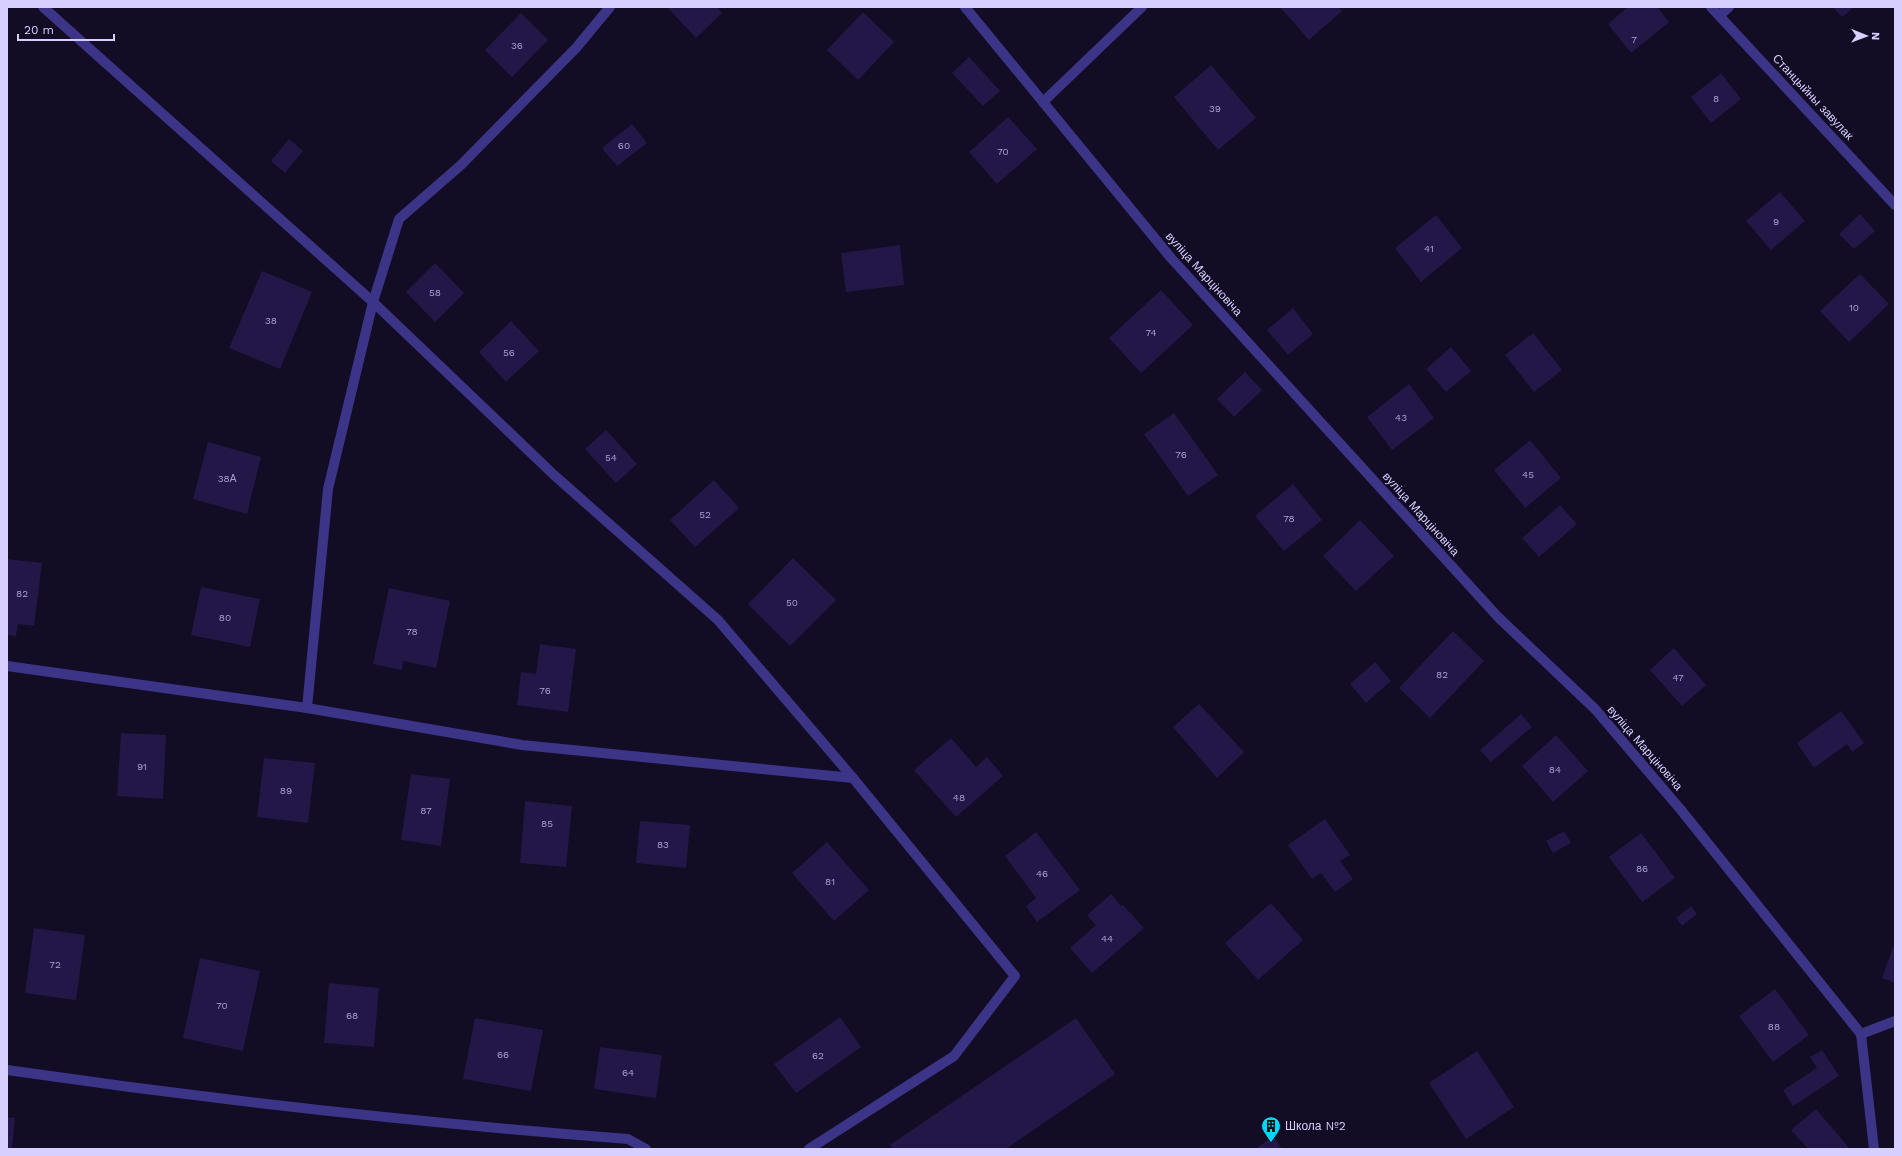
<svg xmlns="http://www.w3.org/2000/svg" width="1902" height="1156" viewBox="0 0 1902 1156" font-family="'Work Sans',sans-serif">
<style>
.building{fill:#231747}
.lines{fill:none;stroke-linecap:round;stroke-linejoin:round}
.minor{stroke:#3b3487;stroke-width:10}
.labels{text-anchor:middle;stroke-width:3;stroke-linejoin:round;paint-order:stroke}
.number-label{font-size:10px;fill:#aaa2d1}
.street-label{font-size:12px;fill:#d7d0ff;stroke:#120c24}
.poi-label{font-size:12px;fill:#d7d0ff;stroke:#120c24;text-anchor:start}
</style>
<rect width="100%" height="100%" fill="#120c24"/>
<g class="building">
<polygon points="667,7 717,7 722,13 696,38"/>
<polygon points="1280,7 1339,7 1342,11 1309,40"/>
<polygon points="1628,7 1657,7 1669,22 1631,53 1608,24"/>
<polygon points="1833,7 1854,7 1842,17"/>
<polygon points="863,12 894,42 858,80 827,50"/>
<polygon points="521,13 548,40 512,77 485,50"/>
<polygon points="969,57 1000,91 983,106 952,73"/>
<polygon points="1211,65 1256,118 1218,150 1174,97"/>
<polygon points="1721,73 1741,99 1711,123 1691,97"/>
<polygon points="1008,117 1037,149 997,184 969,152"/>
<polygon points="632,124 647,143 617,166 602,148"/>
<polygon points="289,139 303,151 285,173 271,161"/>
<polygon points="1780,192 1805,221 1771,250 1746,221"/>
<polygon points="1860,214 1875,231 1854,249 1839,234"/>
<polygon points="1436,215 1462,248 1421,282 1395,248"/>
<polygon points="900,245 904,285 846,292 841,253"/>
<polygon points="435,263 464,293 435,322 406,292"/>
<polygon points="262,271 312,292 280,369 229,348"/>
<polygon points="1860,274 1889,304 1849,342 1820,311"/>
<polygon points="1161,290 1193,325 1141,373 1109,338"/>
<polygon points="1293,308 1313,334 1288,355 1267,330"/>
<polygon points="511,321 539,351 506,382 479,352"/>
<polygon points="1533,333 1562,370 1534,392 1505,355"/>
<polygon points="1451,347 1471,371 1446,392 1426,369"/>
<polygon points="1245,372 1262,390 1234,417 1217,399"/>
<polygon points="1409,384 1434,418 1392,450 1367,417"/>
<polygon points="1174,413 1218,475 1188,496 1144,434"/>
<polygon points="606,430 637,464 616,483 585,449"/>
<polygon points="1530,440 1561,478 1525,508 1494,470"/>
<polygon points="208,442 261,457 247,514 193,499"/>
<polygon points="714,480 739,508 695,547 670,520"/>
<polygon points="1293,484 1322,520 1284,551 1255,516"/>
<polygon points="1560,505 1577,524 1539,557 1522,538"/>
<polygon points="1360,520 1394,556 1356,591 1323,556"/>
<polygon points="793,558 836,600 790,646 748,604"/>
<polygon points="7,559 42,563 34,626 18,624 16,636 7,635"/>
<polygon points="201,587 260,599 250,647 191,635"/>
<polygon points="389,588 450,601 436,668 403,661 402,670 373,664"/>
<polygon points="1453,631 1484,661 1430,718 1399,688"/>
<polygon points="540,644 576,649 568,712 517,705 521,672 536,674"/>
<polygon points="1674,648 1706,685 1682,706 1650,670"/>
<polygon points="1375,662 1391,681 1366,703 1350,684"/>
<polygon points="1199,704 1244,752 1217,778 1173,727"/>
<polygon points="1841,711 1864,743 1852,752 1847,744 1814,768 1797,743"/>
<polygon points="1521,714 1532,727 1491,762 1480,750"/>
<polygon points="121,733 166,735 163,799 117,796"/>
<polygon points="1556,735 1588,771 1553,802 1522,766"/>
<polygon points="951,738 976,767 987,757 1003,776 956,817 914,770"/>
<polygon points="264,758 315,763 308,823 257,817"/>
<polygon points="411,774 450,779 441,846 401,840"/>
<polygon points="525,801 572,806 566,867 520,863"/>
<polygon points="1325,819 1350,855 1340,861 1353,879 1335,892 1321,873 1312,879 1288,845"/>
<polygon points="640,821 690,825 686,868 636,863"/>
<polygon points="1564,831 1571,843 1553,853 1546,841"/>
<polygon points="1036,832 1080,890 1037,922 1026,906 1036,898 1005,856"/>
<polygon points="1641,833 1675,878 1642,902 1609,857"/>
<polygon points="827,842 869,890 834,921 792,873"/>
<polygon points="1111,894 1121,906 1123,905 1144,928 1092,973 1070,948 1096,925 1087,915"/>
<polygon points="1271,903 1303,940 1258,980 1225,943"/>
<polygon points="1691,906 1697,914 1682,926 1676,918"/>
<polygon points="34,928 85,935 76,1000 25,993"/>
<polygon points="1893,947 1895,948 1895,983 1882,978"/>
<polygon points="200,958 260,971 243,1051 183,1038"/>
<polygon points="329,983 379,988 374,1047 324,1043"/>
<polygon points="1775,989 1809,1035 1773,1062 1739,1016"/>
<polygon points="840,1017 861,1047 796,1093 774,1064"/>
<polygon points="475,1018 543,1030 531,1091 463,1079"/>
<polygon points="1076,1018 1115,1074 1006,1149 893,1149 890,1145"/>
<polygon points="600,1047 662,1055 656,1098 594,1089"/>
<polygon points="1822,1050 1839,1076 1793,1106 1783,1090 1817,1068 1810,1057"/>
<polygon points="1477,1051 1514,1107 1466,1139 1429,1083"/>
<polygon points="1816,1109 1850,1149 1808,1149 1791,1130"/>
<polygon points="7,1117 15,1118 12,1149 7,1149"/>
<polygon points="1274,1136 1282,1149 1255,1149"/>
</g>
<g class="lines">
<g class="minor">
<polyline points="43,7 373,302 554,475 718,620 853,778 1015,976 954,1056 809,1149"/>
<polyline points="965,7 1171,258 1498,617 1595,709 1681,810 1861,1034"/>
<polyline points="1711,7 1895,205"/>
<polyline points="1720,15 1729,7"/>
<polyline points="1043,102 1142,7"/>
<polyline points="7,666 307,708 522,745 853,778"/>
<polyline points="307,708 328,489 373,302 399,219 461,165 576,48 610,7"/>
<polyline points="1861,1034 1874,1149"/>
<polyline points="1861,1034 1895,1021"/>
<path d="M 7,1070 C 213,1100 420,1123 628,1139 L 646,1149"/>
</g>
</g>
<defs>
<g id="building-pin" transform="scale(1)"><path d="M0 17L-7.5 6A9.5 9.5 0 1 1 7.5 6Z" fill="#00d5fb" stroke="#120c24"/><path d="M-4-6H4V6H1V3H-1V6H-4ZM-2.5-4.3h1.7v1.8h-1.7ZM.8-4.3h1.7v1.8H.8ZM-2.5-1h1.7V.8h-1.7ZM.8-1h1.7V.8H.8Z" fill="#111"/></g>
</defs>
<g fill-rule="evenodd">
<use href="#building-pin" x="1271" y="1126"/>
</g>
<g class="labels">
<g class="number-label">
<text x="1634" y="43">7</text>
<text x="517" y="49">36</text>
<text x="1716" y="102">8</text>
<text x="1215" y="112">39</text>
<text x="624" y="149">60</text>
<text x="1003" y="155">70</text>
<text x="1776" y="225">9</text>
<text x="1429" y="252">41</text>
<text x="435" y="296">58</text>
<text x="1854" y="311">10</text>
<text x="271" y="324">38</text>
<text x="1151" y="336">74</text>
<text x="509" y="356">56</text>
<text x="1401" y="421">43</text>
<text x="1181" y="458">76</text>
<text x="611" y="461">54</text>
<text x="1528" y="478">45</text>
<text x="227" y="482">38А</text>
<text x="705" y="518">52</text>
<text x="1289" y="522">78</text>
<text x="22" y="597">82</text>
<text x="792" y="606">50</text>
<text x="225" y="621">80</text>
<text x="412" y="635">78</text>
<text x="1442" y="678">82</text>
<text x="1678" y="681">47</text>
<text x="545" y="694">76</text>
<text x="142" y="770">91</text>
<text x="1555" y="773">84</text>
<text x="286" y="794">89</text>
<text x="959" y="801">48</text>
<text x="426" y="814">87</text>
<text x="547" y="827">85</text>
<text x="663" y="848">83</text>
<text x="1642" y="872">86</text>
<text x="1042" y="877">46</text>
<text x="830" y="885">81</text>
<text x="1107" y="942">44</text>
<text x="55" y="968">72</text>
<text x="222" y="1009">70</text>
<text x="352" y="1019">68</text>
<text x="1774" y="1030">88</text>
<text x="503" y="1058">66</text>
<text x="818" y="1059">62</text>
<text x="628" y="1076">64</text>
</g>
<g class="street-label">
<text transform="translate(1813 97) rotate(47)" y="4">Станцыйны завулак</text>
<text transform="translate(1204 274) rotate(48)" y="4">вуліца Марціновіча</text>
<text transform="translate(1421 514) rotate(48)" y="4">вуліца Марціновіча</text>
<text transform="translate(1645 748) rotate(49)" y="4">вуліца Марціновіча</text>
</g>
<g class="poi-label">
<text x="1285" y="1130">Школа №2</text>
</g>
</g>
<rect width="1902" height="1156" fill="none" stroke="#d7d0ff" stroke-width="16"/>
<g transform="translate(1866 36) rotate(91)" stroke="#120c24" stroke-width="3" paint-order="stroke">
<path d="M0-3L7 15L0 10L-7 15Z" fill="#d7d0ff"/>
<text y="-6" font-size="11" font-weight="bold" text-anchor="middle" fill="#d7d0ff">N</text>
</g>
<path d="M18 34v6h96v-6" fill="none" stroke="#d7d0ff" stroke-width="2"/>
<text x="24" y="34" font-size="12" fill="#d7d0ff" stroke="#120c24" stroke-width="3" paint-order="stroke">20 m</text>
</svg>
